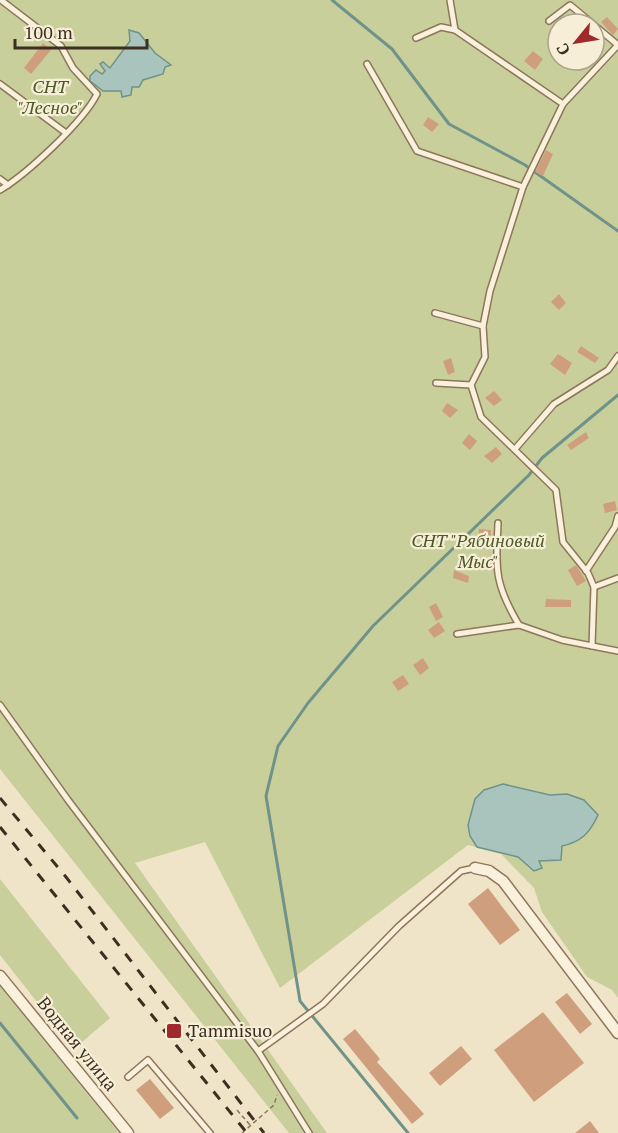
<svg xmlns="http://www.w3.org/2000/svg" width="618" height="1133" viewBox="0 0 618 1133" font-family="'PT Serif',serif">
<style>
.green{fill:#c9cf9b;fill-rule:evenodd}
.water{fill:#a9c4bc;stroke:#6f938a;stroke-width:1.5}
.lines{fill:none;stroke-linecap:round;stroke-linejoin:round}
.stream{stroke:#6f938a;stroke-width:3}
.building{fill:#cf9f7d}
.lane-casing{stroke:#8d765c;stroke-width:8}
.street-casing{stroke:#8d765c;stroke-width:13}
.path{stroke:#8d765c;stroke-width:1.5;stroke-dasharray:4.5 3;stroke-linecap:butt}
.lane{stroke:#faf1dc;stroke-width:5}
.street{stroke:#faf1dc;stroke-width:10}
.rail{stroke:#3d2e20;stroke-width:3;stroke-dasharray:10 10;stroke-linecap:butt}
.poi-dot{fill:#9e2a2b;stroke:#f7eed8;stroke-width:2}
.labels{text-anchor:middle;stroke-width:4.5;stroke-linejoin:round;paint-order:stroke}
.park-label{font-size:18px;font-style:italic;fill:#4d5a26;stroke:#f7eed8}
.poi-label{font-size:18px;fill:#3d2e20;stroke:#f7eed8;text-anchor:start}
.street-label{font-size:18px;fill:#3d2e20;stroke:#f7eed8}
</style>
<rect width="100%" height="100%" fill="#f0e4c8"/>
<g class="green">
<path d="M 0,0 L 618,0 L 618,998 L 612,990 L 587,977 L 542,912 L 534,888 L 501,854 L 468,845 L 280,988 L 205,842 L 135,863 L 327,1133 L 289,1133 L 0,769 ZM 558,24 L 594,24 L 594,60 L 558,60 Z"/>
<polygon points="0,879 110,1018 74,1049 0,955"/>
<polygon points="0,986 119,1133 0,1133"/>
</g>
<g class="water">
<polygon points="129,30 139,33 155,53 171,65 165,67 163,74 143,80 139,87 132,87 131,95 122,97 121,91 103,91 90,81 90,76 96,70 102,74 105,71 100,64 103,62 110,68 130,41"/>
<path d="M 503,784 L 550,795 L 567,794 L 584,800 L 598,815 C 590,833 581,842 562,846 L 561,860 L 539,861 L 542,868 L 534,871 L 518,857 L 477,847 L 470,836 L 468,825 L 475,799 L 484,790 Z"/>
</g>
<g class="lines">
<g class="stream">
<polyline points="332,0 392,49 449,124 525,165 618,231"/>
<polyline points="0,1023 77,1118"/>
<polyline points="408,1133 300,1001 266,796 278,746 308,703 373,626 529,475 542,458 618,395"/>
</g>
</g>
<g class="building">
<polygon points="607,17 618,29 613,35 601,22"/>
<polygon points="43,43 51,50 31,74 24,68"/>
<polygon points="533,51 543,59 535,70 524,61"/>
<polygon points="428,117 439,124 432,132 423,125"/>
<polygon points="546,150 553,154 543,176 535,172"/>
<polygon points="559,294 566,303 559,310 551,302"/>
<polygon points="581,346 599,358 595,363 577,352"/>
<polygon points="558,354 572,363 565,375 550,364"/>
<polygon points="451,358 455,372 448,375 443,361"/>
<polygon points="494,391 502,400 494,406 485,398"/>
<polygon points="447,403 458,410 450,418 442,411"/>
<polygon points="586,432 589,438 571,450 567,445"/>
<polygon points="469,434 477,441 470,450 462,443"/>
<polygon points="496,447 502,454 492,463 484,456"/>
<polygon points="615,501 617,510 605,513 603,504"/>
<polygon points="479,529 491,530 490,549 478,548"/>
<polygon points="576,565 586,581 577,586 568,570"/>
<polygon points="454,570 469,576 468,583 453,578"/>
<polygon points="546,599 571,600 571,607 545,607"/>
<polygon points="436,603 443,617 436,621 429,607"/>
<polygon points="439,622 445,631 434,638 428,630"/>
<polygon points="423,658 429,668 420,675 413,665"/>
<polygon points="403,675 409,684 398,691 392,682"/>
<polygon points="488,888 520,930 500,945 468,904"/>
<polygon points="567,993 592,1024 580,1034 555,1002"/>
<polygon points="543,1012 584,1063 534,1102 494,1050"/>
<polygon points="355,1029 380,1059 377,1062 424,1114 412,1124 343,1039"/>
<polygon points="461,1046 472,1059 440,1086 429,1073"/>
<polygon points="150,1079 174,1108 160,1119 136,1090"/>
<polygon points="590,1121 599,1133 575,1133"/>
</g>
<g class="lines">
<g class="lane-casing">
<g id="lane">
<polyline points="450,0 455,30 563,104"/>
<polyline points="549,21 570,5 593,24"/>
<polyline points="416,38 441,27 455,30"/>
<polyline points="367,64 417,151 523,187"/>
<polyline points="0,84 66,133"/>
<polyline points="0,179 8,185"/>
<path d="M 0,190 C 27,174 83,122 97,94 L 73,68 L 61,46 L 1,0"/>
<polyline points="435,313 483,326"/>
<polyline points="436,383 471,385"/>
<polyline points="515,449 554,404 608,370 618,356"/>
<path d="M 498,523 C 496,570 494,583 519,625"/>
<polyline points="586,571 615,527 618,516"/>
<polyline points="594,587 618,578"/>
<polyline points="457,634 519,625 562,640 618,651"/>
<polyline points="592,646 594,587 588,573 563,542 556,490 481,417 471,385 485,357 483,326 490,291 523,187 563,104 618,45 594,25"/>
<polyline points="0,705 68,800 258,1051 309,1133"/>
<polyline points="258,1051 323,1004 399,926 461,871 475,868"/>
<polyline points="128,1077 148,1060 210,1133"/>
</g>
</g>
<g class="street-casing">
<g id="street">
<polyline points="475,868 489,871 503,881 618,1033"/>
<polyline points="0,976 128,1133"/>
</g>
</g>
<g class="path">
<polyline points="237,1110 250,1125"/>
<polyline points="242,1133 274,1105 277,1095"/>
</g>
<use href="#lane" class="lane"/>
<use href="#street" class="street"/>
<g class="rail">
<polyline points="0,798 66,877 264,1133"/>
<polyline points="0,827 247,1133"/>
</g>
</g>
<rect class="poi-dot" x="166" y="1023" width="16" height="16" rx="3"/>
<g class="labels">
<g class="park-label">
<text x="50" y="93">СНТ<tspan x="50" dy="21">"Лесное"</tspan></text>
<text x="478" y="547">СНТ "Рябиновый<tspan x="478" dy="21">Мыс"</tspan></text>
</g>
<g class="poi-label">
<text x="188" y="1037">Tammisuo</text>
</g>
<g class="street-label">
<text transform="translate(77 1044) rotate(51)" y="6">Водная улица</text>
</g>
</g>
<g transform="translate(576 42) rotate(240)"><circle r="28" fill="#f7eed8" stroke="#ada18e" stroke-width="1.5"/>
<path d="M0-4.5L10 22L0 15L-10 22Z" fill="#9e2a2b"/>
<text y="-9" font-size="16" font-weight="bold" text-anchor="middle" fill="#3d2e20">С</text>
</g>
<path d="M15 39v9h132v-9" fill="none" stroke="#3d2e20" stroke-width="3"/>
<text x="24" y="39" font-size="18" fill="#3d2e20" stroke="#f7eed8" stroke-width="4.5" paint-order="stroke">100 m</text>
</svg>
